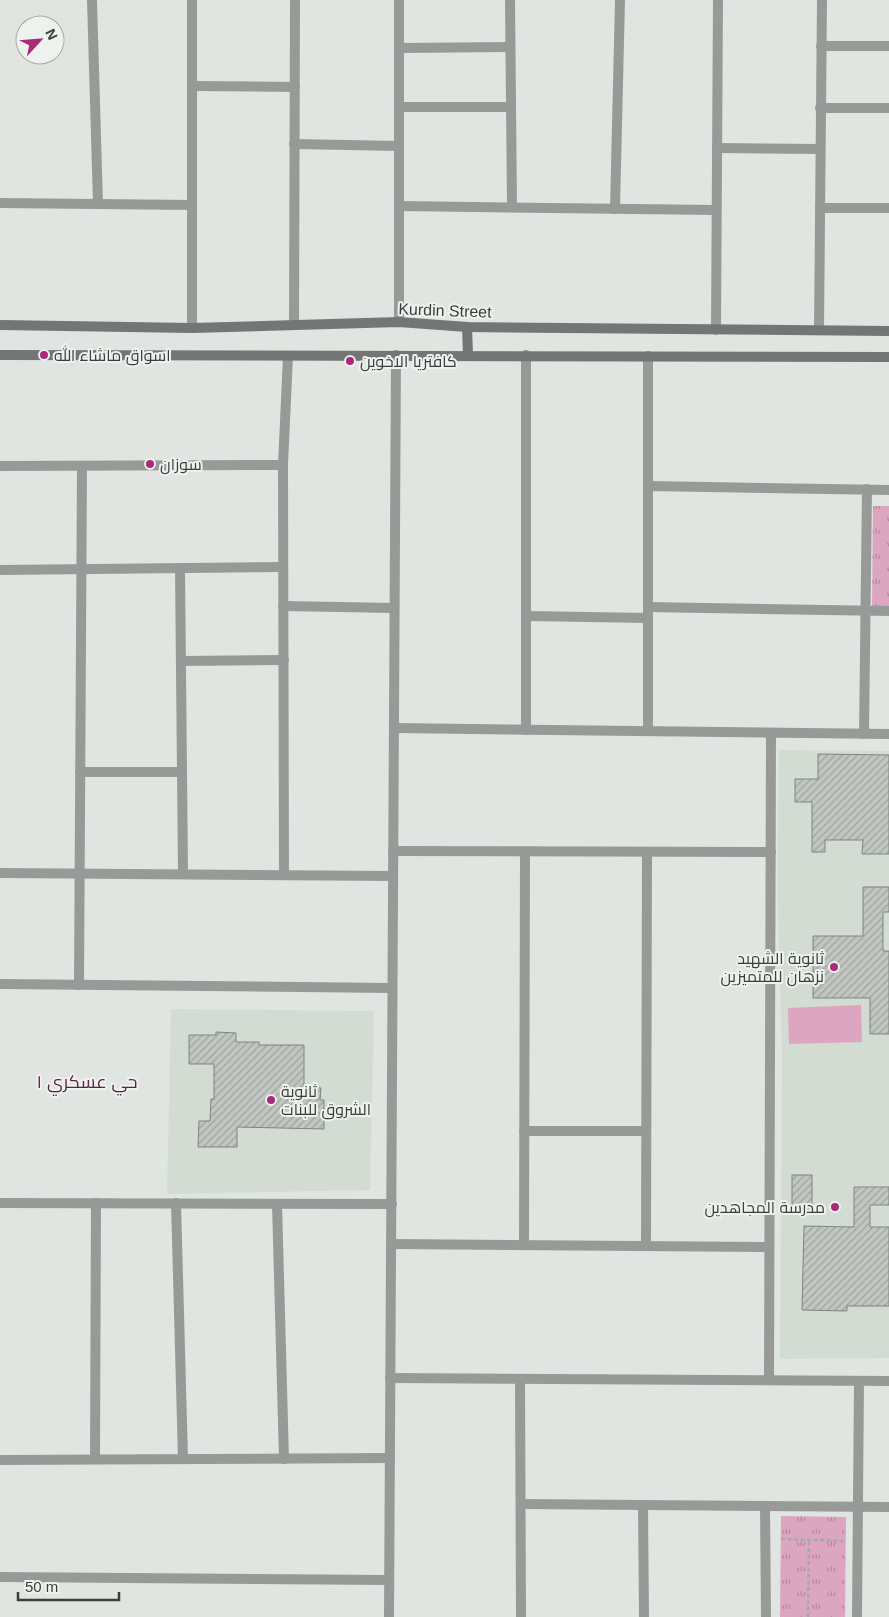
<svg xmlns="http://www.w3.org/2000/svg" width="889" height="1617" viewBox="0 0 889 1617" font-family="Arial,Cairo,sans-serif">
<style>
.built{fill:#d2dcd3}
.grass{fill:#dca6c1}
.park{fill:url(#park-tufts)}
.building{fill:url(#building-hatch);stroke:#808480}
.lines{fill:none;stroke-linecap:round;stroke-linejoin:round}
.path{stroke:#a6a9a6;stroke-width:2.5;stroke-dasharray:4 2.5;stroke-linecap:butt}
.minor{stroke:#989a98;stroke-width:10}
.secondary{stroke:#737674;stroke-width:10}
.poi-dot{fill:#aa2a79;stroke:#eef2ee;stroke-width:2}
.labels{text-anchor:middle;stroke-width:4;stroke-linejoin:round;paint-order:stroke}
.street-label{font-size:16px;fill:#3c3e3c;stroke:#eef2ee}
.poi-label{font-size:16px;fill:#3c3e3c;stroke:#eef2ee;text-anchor:start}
.neighbourhood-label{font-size:18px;fill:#5d1f43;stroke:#eef2ee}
</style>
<defs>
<pattern id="park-tufts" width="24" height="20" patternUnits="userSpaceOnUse" patternTransform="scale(1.25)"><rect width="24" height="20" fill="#dca6c1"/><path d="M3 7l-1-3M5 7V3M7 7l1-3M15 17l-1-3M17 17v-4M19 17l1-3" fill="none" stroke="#b4899e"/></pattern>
<pattern id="building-hatch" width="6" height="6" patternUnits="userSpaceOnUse" patternTransform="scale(1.25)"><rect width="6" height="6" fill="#c2c6c2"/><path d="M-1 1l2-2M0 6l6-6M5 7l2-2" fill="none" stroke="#9fa29f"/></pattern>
</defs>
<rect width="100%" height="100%" fill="#e1e5e1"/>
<g class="built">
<polygon points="779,750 889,751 889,1358 780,1359 782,1056 777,875"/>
<polygon points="171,1009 374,1011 370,1190 167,1194"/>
</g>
<polygon class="grass" points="861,1005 862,1042 789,1044 788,1008"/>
<g class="park">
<polygon points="873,506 889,506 889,609 872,609"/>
<polygon points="781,1516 846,1517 845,1617 780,1617"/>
</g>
<g class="building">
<polygon points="818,754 889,755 889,854 862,854 863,840 825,840 825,852 812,852 812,802 795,802 795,779 818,779"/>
<polygon points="863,887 889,887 889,912 883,912 883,951 889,951 889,1034 870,1034 870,998 813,998 813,936 863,936"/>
<polygon points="216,1032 236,1033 236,1042 259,1042 259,1045 304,1045 304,1087 321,1088 320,1100 324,1100 324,1129 237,1127 237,1147 198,1147 199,1121 210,1121 211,1099 214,1099 214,1064 189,1064 189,1035 216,1035"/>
<rect x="792" y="1175" width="20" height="38"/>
<polygon points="854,1187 889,1187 889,1205 870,1205 870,1227 889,1227 889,1306 847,1306 847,1311 802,1310 804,1226 854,1227"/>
</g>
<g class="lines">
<g class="path">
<polyline points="781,1539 846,1541"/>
<polyline points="808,1617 809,1540"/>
</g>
<g class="minor">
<polyline points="92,0 98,204"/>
<polyline points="399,0 399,322"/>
<polyline points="510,0 512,207"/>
<polyline points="821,46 889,46"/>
<polyline points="399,48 510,47"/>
<polyline points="192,86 295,87"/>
<polyline points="399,107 511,107"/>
<polyline points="820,108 889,108"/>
<polyline points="294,144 399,146"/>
<polyline points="717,148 820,149"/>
<polyline points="0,203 192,205"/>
<polyline points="399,206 716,210"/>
<polyline points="820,208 889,208"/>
<polyline points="615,209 620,0"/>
<polyline points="294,324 295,0"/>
<polyline points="192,328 192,0"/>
<polyline points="716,330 718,0"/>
<polyline points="819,330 822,0"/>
<polyline points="526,355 526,730"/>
<polyline points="0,466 283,465"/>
<polyline points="648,486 889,490"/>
<polyline points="180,568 183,874"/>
<polyline points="0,570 283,567"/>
<polyline points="283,606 394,608"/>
<polyline points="648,607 889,611"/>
<polyline points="526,616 648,618"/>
<polyline points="181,661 284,660"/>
<polyline points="394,728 889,734"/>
<polyline points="648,731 648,356"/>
<polyline points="864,734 867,489"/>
<polyline points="80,772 182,772"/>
<polyline points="393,851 771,852"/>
<polyline points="0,873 393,876"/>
<polyline points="284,875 283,465 288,356"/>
<polyline points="0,984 392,988"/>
<polyline points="79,985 82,466"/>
<polyline points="524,1131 646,1131"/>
<polyline points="0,1203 392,1204"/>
<polyline points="176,1203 183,1459"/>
<polyline points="277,1204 284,1459"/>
<polyline points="392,1244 768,1247"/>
<polyline points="524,1245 525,852"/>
<polyline points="646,1246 647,852"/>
<polyline points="390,1378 889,1381"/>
<polyline points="520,1379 521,1617"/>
<polyline points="769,1380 771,733"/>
<polyline points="95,1459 96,1203"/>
<polyline points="0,1460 390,1458"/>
<polyline points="521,1504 889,1507"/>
<polyline points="643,1505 644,1617"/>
<polyline points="765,1506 766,1617"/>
<polyline points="0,1577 389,1580"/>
<polyline points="389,1617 396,355"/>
<polyline points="857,1617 859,1381"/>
</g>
<g class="secondary">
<polyline points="0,325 192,328 399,322 467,327 889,331"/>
<polyline points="467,327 468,355"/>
<polyline points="0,355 889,357"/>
</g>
</g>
<g class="poi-dot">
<circle cx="44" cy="355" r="5"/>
<circle cx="350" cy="361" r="5"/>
<circle cx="150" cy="464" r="5"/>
<circle cx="834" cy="967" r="5"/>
<circle cx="271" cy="1100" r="5"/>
<circle cx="835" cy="1207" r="5"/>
</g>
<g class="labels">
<g class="street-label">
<text transform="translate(445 310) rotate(2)" y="6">Kurdin Street</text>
</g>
<g class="poi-label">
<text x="54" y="361">اسواق ماشاء الله</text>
<text x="360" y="367">كافتريا الاخوين</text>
<text x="160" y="470">سوزان</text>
<text x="824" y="964" text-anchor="end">ثانوية الشهيد<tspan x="824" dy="18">نزهان للمتميزين</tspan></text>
<text x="281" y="1097">ثانوية<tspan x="281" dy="18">الشروق للبنات</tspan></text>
<text x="825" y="1213" text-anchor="end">مدرسة المجاهدين</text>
</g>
<g class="neighbourhood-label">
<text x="87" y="1088">حي عسكري ١</text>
</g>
</g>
<g transform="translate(40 40) rotate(64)"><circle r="24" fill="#eef2ee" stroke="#a7aaa7"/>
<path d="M0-4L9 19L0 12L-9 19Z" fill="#aa2a79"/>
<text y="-8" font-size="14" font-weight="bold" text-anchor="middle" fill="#3c3e3c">N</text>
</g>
<path d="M18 1592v8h101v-8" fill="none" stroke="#3c3e3c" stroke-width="2.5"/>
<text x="25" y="1592" font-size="15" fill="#3c3e3c" stroke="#eef2ee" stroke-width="4" paint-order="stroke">50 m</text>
</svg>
